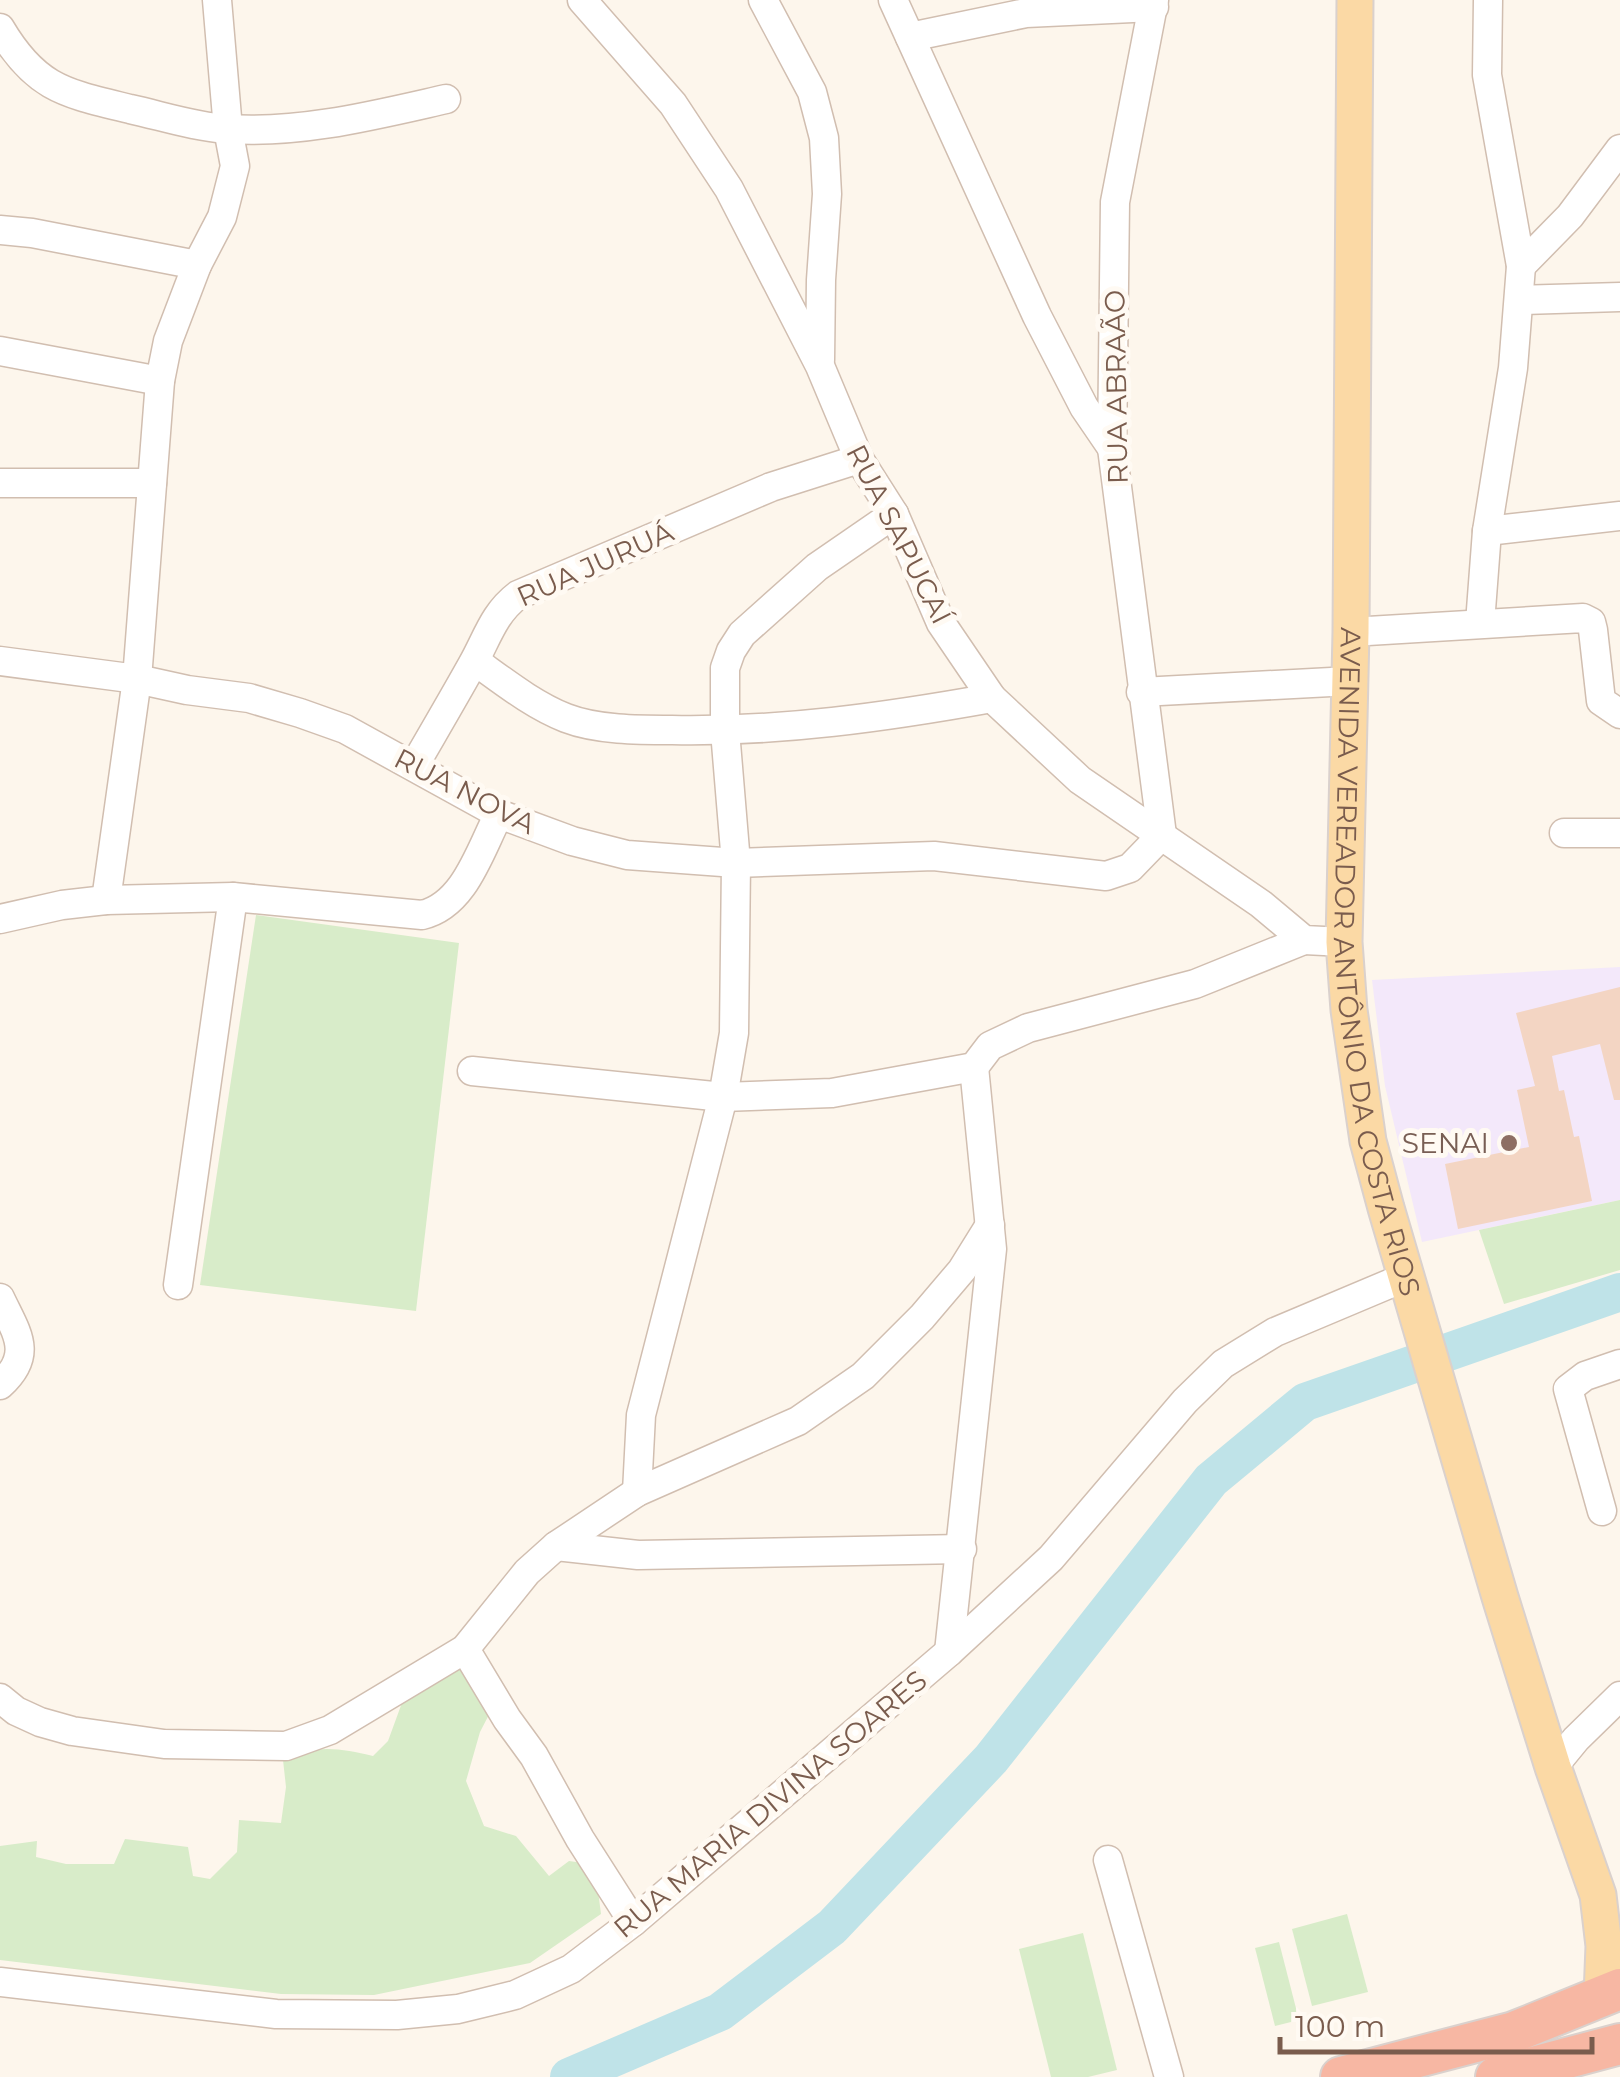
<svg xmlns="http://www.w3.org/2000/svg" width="1620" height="2077" viewBox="0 0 1620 2077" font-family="Montserrat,sans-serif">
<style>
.education{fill:#f3e8fa}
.green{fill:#d8ecc9}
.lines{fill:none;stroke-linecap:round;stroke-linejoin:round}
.river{stroke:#bfe3e8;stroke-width:38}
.building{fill:#f3d5c3}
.minor-casing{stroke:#d1beb0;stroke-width:31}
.major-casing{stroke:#dad1cd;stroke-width:39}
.highway-casing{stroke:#dad1cd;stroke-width:44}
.minor{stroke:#fff;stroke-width:28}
.major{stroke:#fbd9a5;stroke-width:35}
.highway{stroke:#f7b7a3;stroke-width:40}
.education-dot{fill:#8d6e63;stroke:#fffaf3;stroke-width:4}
.labels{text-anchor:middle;stroke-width:10;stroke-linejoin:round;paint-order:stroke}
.street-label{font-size:28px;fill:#7a5c4d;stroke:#fffaf3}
.education-label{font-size:28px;fill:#785e54;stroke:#fffaf3;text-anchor:end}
</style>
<rect width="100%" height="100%" fill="#fdf6ec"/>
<polygon class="education" points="1620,967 1620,1200 1422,1242 1385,1086 1372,980"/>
<g class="green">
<polygon points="256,915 459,943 416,1311 200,1285"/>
<polygon points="1620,1200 1620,1270 1504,1304 1479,1230"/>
<path d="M 470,1661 L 494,1705 L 480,1732 L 466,1781 L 484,1826 L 516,1836 L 549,1876 L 569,1861 L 583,1863 L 597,1883 L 601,1914 L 530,1963 L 374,1995 L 281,1994 L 0,1960 L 0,1846 L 37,1841 L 36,1857 L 66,1864 L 114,1864 L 125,1839 L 188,1847 L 193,1876 L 210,1879 L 237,1852 L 239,1820 L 281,1823 L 286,1787 L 283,1760 C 314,1744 340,1748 373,1756 L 388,1741 L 403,1700 Z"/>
<polygon points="1347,1914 1368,1992 1312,2006 1292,1929"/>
<polygon points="1083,1933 1117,2070 1088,2077 1051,2077 1019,1949"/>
<polygon points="1279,1942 1299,2020 1275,2026 1255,1948"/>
</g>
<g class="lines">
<polyline class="river" points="569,2077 720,2012 832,1927 991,1759 1211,1480 1305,1402 1620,1292"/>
</g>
<polygon class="building" points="1620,987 1620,1100 1614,1100 1600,1044 1552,1056 1559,1091 1564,1090 1574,1137 1579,1136 1592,1201 1458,1229 1445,1164 1529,1147 1517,1090 1535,1086 1516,1013"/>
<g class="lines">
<g class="minor-casing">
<g id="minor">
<polyline points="582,0 673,104 729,189 820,366 859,459 894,514 941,623 992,698 1080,780 1261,904 1304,940 1344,942"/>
<polyline points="763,0 812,92 824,138 827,194 821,280 820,360"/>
<polyline points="893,0 1037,316 1084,407 1112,448"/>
<path d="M 0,28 C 36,89 65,93 130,109 C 162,116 195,127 227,129 C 301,134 375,115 446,99"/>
<polyline points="910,37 1026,13 1154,7"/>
<polyline points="0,230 32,233 197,265"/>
<polyline points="1521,266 1570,216 1620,149"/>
<polyline points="1520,300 1620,297"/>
<polyline points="0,351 160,381"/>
<polyline points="0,483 152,483"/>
<polyline points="1487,531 1620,516"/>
<polyline points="1480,623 1487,531 1513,368 1521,266 1487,75 1488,0"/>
<polyline points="1351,632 1583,618 1591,622 1593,630 1601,701 1620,714"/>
<polyline points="0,661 137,679 187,690 249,698 300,713 345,729 499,814 572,841 627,855 736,863 934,856 1106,876 1130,868 1162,835 1112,448 1115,202 1154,0"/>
<path d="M 475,661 C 503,681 533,705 566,718 C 597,730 638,730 672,730 C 780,732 886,717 992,698"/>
<polyline points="1141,692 1350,681"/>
<path d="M 414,766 C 433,733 453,699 472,665 C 487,639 493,614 518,595 L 771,487 L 859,459"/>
<polyline points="1564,833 1620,833"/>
<polyline points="106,900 137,679 160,381 168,341 197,265 222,217 235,166 228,129 217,0"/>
<path d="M 0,919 L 62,905 L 106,900 L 233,897 L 422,915 C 465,905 480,850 499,814"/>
<polyline points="472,1071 723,1097 832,1093 974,1067 990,1046 1028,1028 1195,984 1304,940"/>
<polyline points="178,1285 233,897"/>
<path d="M 0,1298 C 17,1334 34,1354 0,1385"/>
<polyline points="637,1492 641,1415 723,1097 734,1033 736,863 725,731 725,668 731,651 742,634 817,567 894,514"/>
<polyline points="1602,1511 1568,1389 1585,1376 1620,1364"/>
<polyline points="556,1546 638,1555 962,1549"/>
<polyline points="465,1649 507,1719 534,1756 580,1839 633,1922"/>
<polyline points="949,1652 992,1249 974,1067"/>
<polyline points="0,1698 16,1711 40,1722 72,1731 164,1744 286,1746 330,1730 465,1649 527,1572 556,1546 637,1492 798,1421 863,1376 922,1317 962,1270 990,1225"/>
<polyline points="1553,1767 1576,1739 1620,1696"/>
<polyline points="1108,1860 1169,2077"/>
<polyline points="0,1982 276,2014 397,2015 458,2009 515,1995 571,1969 633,1922 949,1652 1051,1558 1185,1401 1223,1364 1275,1332 1408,1276"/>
</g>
</g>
<g class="major-casing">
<g id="major">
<path id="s1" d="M 1355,0 L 1351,632 L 1344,942 L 1349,1010 L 1368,1141 L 1386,1208 L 1500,1597 L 1553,1767 L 1598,1895 L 1604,1946 L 1602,1996"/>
</g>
</g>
<g class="highway-casing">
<g id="highway">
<polyline points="1341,2077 1514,2032 1620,1989"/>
<polyline points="1496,2077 1620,2044"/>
</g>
</g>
<use href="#minor" class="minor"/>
<use href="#major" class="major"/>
<use href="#highway" class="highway"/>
</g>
<circle class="education-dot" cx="1509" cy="1143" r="10"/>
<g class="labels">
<g class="street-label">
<text transform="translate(1116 387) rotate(-91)" y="10">RUA ABRAÃO</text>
<text transform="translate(899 534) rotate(63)" y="10">RUA SAPUCAÍ</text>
<text transform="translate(595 564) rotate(-24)" y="10">RUA JURUÁ</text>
<text transform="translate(465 791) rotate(27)" y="10">RUA NOVA</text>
<text dy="10" stroke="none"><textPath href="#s1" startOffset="965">AVENIDA VEREADOR ANTÔNIO DA COSTA RIOS</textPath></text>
<text transform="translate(770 1804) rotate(-40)" y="10">RUA MARIA DIVINA SOARES</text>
</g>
<g class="education-label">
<text x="1489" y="1153">SENAI</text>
</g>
</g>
<path d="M1280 2037v15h312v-15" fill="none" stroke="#7a5c4d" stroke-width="5"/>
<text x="1295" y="2037" font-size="30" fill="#7a5c4d" stroke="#fffaf3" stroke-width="8" paint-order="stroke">100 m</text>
</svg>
